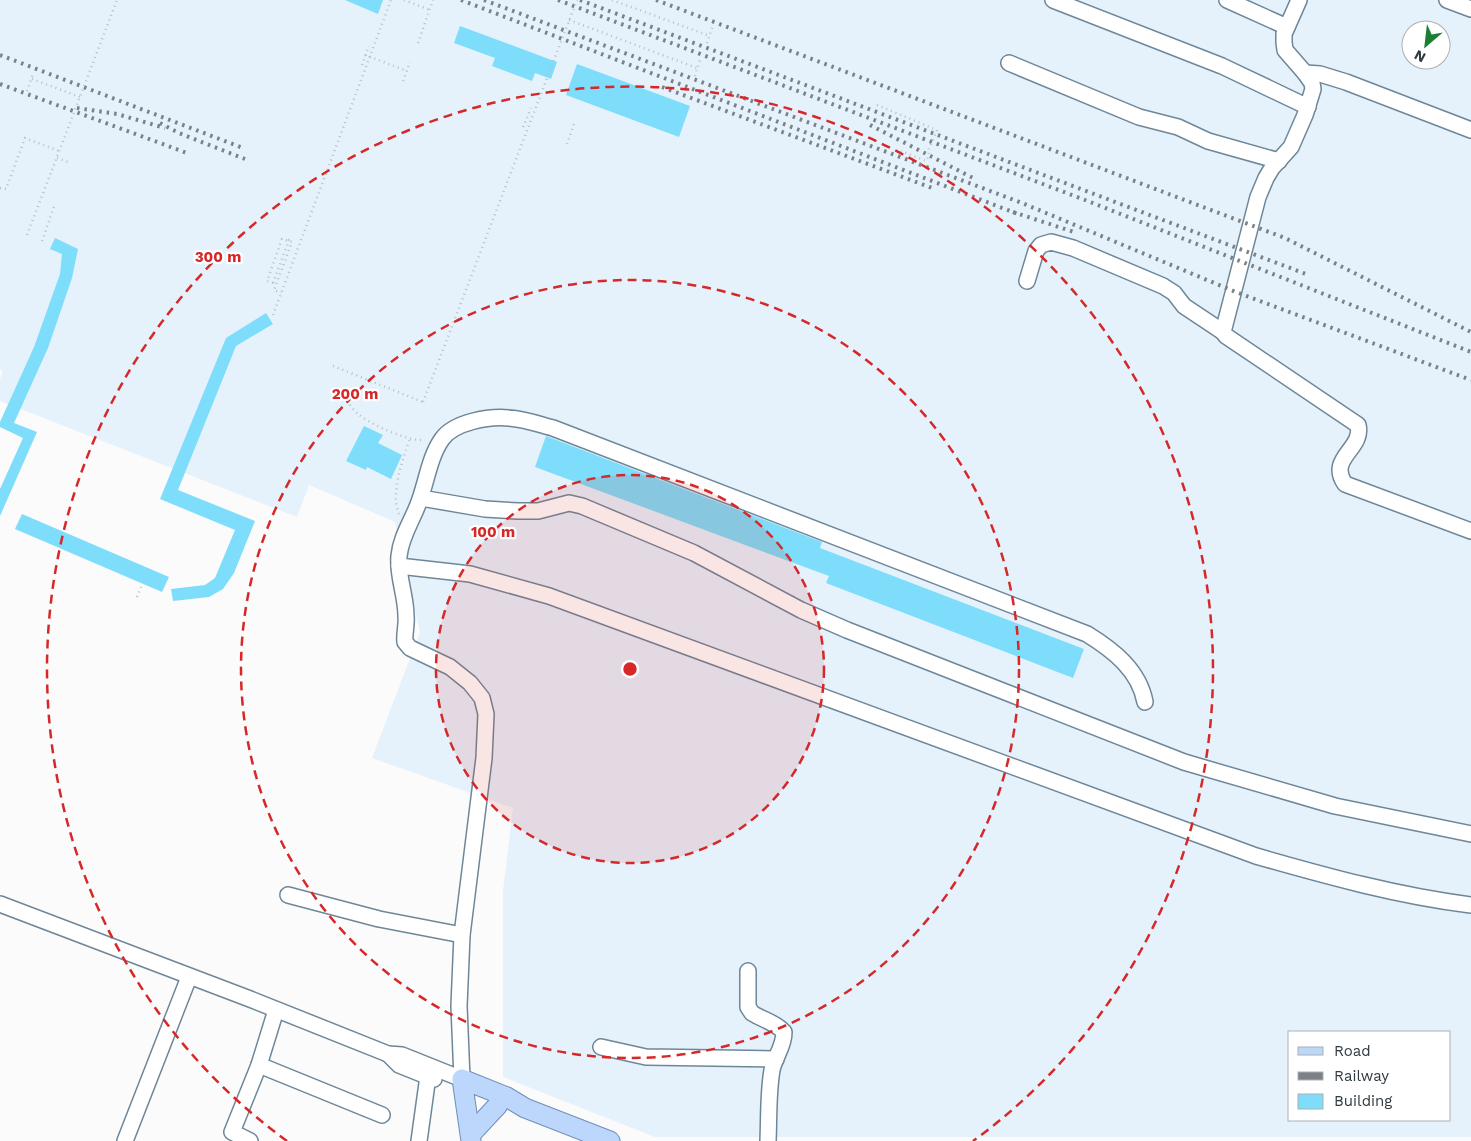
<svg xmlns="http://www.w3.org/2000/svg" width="1471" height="1141" viewBox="0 0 1471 1141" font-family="'Work Sans',sans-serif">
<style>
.built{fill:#e5f2fc;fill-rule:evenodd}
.building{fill:#7dddfa}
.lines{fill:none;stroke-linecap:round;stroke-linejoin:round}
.minor-casing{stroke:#6e8798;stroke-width:18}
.major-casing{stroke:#6e8fb8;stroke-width:21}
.path{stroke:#babec0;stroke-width:2.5;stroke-dasharray:1 4;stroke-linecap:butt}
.minor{stroke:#fff;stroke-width:15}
.major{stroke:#bcd7fb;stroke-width:19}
.rail{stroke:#7b8186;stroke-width:4;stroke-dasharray:2.5 5;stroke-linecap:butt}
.path-bridge{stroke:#babec0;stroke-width:2.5;stroke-dasharray:1 4;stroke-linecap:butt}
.ring{fill:none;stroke:#d62828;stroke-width:2.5;stroke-dasharray:9 6}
.centre{fill:#d62828;stroke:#fff;stroke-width:2.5}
.ring-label{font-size:15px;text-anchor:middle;font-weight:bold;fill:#d62828;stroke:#fff;stroke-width:4.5;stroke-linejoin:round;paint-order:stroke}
</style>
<rect width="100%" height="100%" fill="#fbfbfb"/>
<path class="built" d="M 0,0 L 1471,0 L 1471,1137 L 655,1137 L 503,1077 L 503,891 L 513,808 L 372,758 L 420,632 L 395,522 L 309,485 L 297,517 L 0,401 L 0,379 L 3,371 L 0,370 ZM 1411,30 L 1441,30 L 1441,60 L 1411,60 ZM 1290,1032 L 1450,1032 L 1450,1120 L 1290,1120 Z"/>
<g class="building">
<polygon points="345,0 383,0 378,14"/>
<polygon points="460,26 557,62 551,79 535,73 532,81 492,66 495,58 454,43"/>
<polygon points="577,64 690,106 679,137 566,95"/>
<polygon points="55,238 78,249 72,278 48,348 14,423 37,432 0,516 0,489 23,438 0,427 0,422 34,347 60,274 62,254 50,249"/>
<polygon points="266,313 273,324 236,346 178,490 255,521 234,573 223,589 209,597 173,601 171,589 205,585 215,578 235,530 160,499 226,338"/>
<polygon points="364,426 383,435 378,443 402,455 391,479 367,467 366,470 346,461"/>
<polygon points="546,436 822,542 820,548 1084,649 1073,678 826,583 829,576 535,467"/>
<polygon points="22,514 169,577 162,592 15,529"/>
</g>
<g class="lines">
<g class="minor-casing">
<g id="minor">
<polyline points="1053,0 1222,66 1308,107"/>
<polyline points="1227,0 1287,27"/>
<path d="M 1299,0 L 1284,34 L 1284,42 L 1285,50 L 1305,73 L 1312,83 L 1313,89 L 1305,115 L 1291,147 L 1272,168 L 1266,178 L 1258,197 L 1223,332 L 1226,336 L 1358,425 C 1364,449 1327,458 1345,484 L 1471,531"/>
<polyline points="1447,0 1471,9"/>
<polyline points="1009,63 1139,117 1178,127 1208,141 1279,161"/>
<polyline points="1305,73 1320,74 1346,82 1471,130"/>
<polyline points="1027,281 1036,251 1041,245 1051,242 1073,248 1163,286 1174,293 1184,306 1223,332"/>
<polyline points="421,498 485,509 518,511 538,511 569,503 582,506 694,553 801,610 847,630 1184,762 1335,806 1471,834"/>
<path d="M 399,566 L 470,574 L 549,596 L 1256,856 C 1326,876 1398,896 1471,905"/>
<polyline points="288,895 379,919 462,935"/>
<path d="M 0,904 L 250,999 L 388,1054 L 402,1055 L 462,1079 L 459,1006 L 462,935 L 484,758 L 486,714 L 482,698 L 470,683 L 450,667 L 410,648 L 405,642 C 404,633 407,625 406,616 C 406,595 397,576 399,556 C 401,535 414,518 420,499 C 427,479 430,456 442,439 C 454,422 489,416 509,418 C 524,419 538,424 553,428 L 1087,634 C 1113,650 1139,670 1145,702"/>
<path d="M 748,971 L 748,1007 L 752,1013 C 763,1020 775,1022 784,1032 C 784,1047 775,1056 772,1070 C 768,1093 769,1118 768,1141"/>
<polyline points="601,1047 646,1057 776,1059"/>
<polyline points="388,1054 399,1065 434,1079"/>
<polyline points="259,1065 382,1115"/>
<polyline points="125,1141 189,977"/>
<polyline points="250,1141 232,1132 259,1065 276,1010"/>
<polyline points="419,1141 428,1076"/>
</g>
</g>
<g class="major-casing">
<g id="major">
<polyline points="471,1134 498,1105"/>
<polyline points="471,1141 462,1079 507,1097 525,1108 610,1141"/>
</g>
</g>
<g class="path">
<polyline points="404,0 430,10"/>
<polyline points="612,0 710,36"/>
<polyline points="569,20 697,68"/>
<polyline points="418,43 433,0"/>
<polyline points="707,43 713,25"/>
<polyline points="365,55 407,71"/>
<polyline points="362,65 369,46"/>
<polyline points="695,76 700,60"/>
<polyline points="32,79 80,97"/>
<polyline points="403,81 410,62"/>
<polyline points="27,91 33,74"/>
<polyline points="877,105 937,130 928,151 929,155 926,161 901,151"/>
<polyline points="523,127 531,108"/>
<polyline points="567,144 574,124"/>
<polyline points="57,158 71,163"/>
<polyline points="0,188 6,189 25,138 59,151"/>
<polyline points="27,235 52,170"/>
<polyline points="42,241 55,204"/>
<polyline points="273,283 267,281 282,239 292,242 274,290 281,293"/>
<polyline points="273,315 391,0"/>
<polyline points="333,366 423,402"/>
<path d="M 339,388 C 345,396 349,406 357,413 C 369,424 409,442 425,440"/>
<path d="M 399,514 C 390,493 403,459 410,438"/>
<polyline points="137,597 141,587"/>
</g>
<use href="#minor" class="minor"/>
<use href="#major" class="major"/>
<g class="rail">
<polyline points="461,0 1018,214"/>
<polyline points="484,0 1022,203 1236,292 1471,380"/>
<polyline points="558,0 1085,200 1471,352"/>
<polyline points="580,0 1306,274"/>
<polyline points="656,0 1285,238 1471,332"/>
<polyline points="0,55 243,148"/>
<polyline points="0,84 187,153"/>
<polyline points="662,87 932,188"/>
<polyline points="77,108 117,114 165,128"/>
<polyline points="160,123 179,133 245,159"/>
<polyline points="870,125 975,179"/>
<polyline points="1013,212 1077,233"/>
</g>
<g class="path-bridge">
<polyline points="52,170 117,0"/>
<polyline points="273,283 289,240 292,242"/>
<polyline points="423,402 577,0"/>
</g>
</g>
<circle cx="630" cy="669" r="194" fill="#d62828" fill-opacity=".12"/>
<g class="ring">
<circle cx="630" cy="669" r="194"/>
<circle cx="630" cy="669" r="389"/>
<path d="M287 1141A583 583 0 1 1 973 1141"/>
</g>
<circle cx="630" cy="669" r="8" class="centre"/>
<g class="ring-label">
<text x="218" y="262">300 m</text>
<text x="355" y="399">200 m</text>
<text x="493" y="537">100 m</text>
</g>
<rect x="1288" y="1031" width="162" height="90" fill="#ffffff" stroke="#acb0b3"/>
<rect x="1298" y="1047" width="25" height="8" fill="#bcd7fb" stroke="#acb0b3"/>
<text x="1334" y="1056" font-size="15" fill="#2f3940">Road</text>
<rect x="1298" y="1072" width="25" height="8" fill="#7b8186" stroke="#acb0b3"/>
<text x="1334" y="1081" font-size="15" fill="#2f3940">Railway</text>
<rect x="1298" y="1094" width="25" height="15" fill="#7dddfa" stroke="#acb0b3"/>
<text x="1334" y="1106" font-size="15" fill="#2f3940">Building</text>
<g transform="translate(1426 45) rotate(208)"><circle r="24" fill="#ffffff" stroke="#acb0b3"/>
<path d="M0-4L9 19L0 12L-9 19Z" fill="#1a7f32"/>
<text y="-8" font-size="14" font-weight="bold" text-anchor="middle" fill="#2f3940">N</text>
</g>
</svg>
